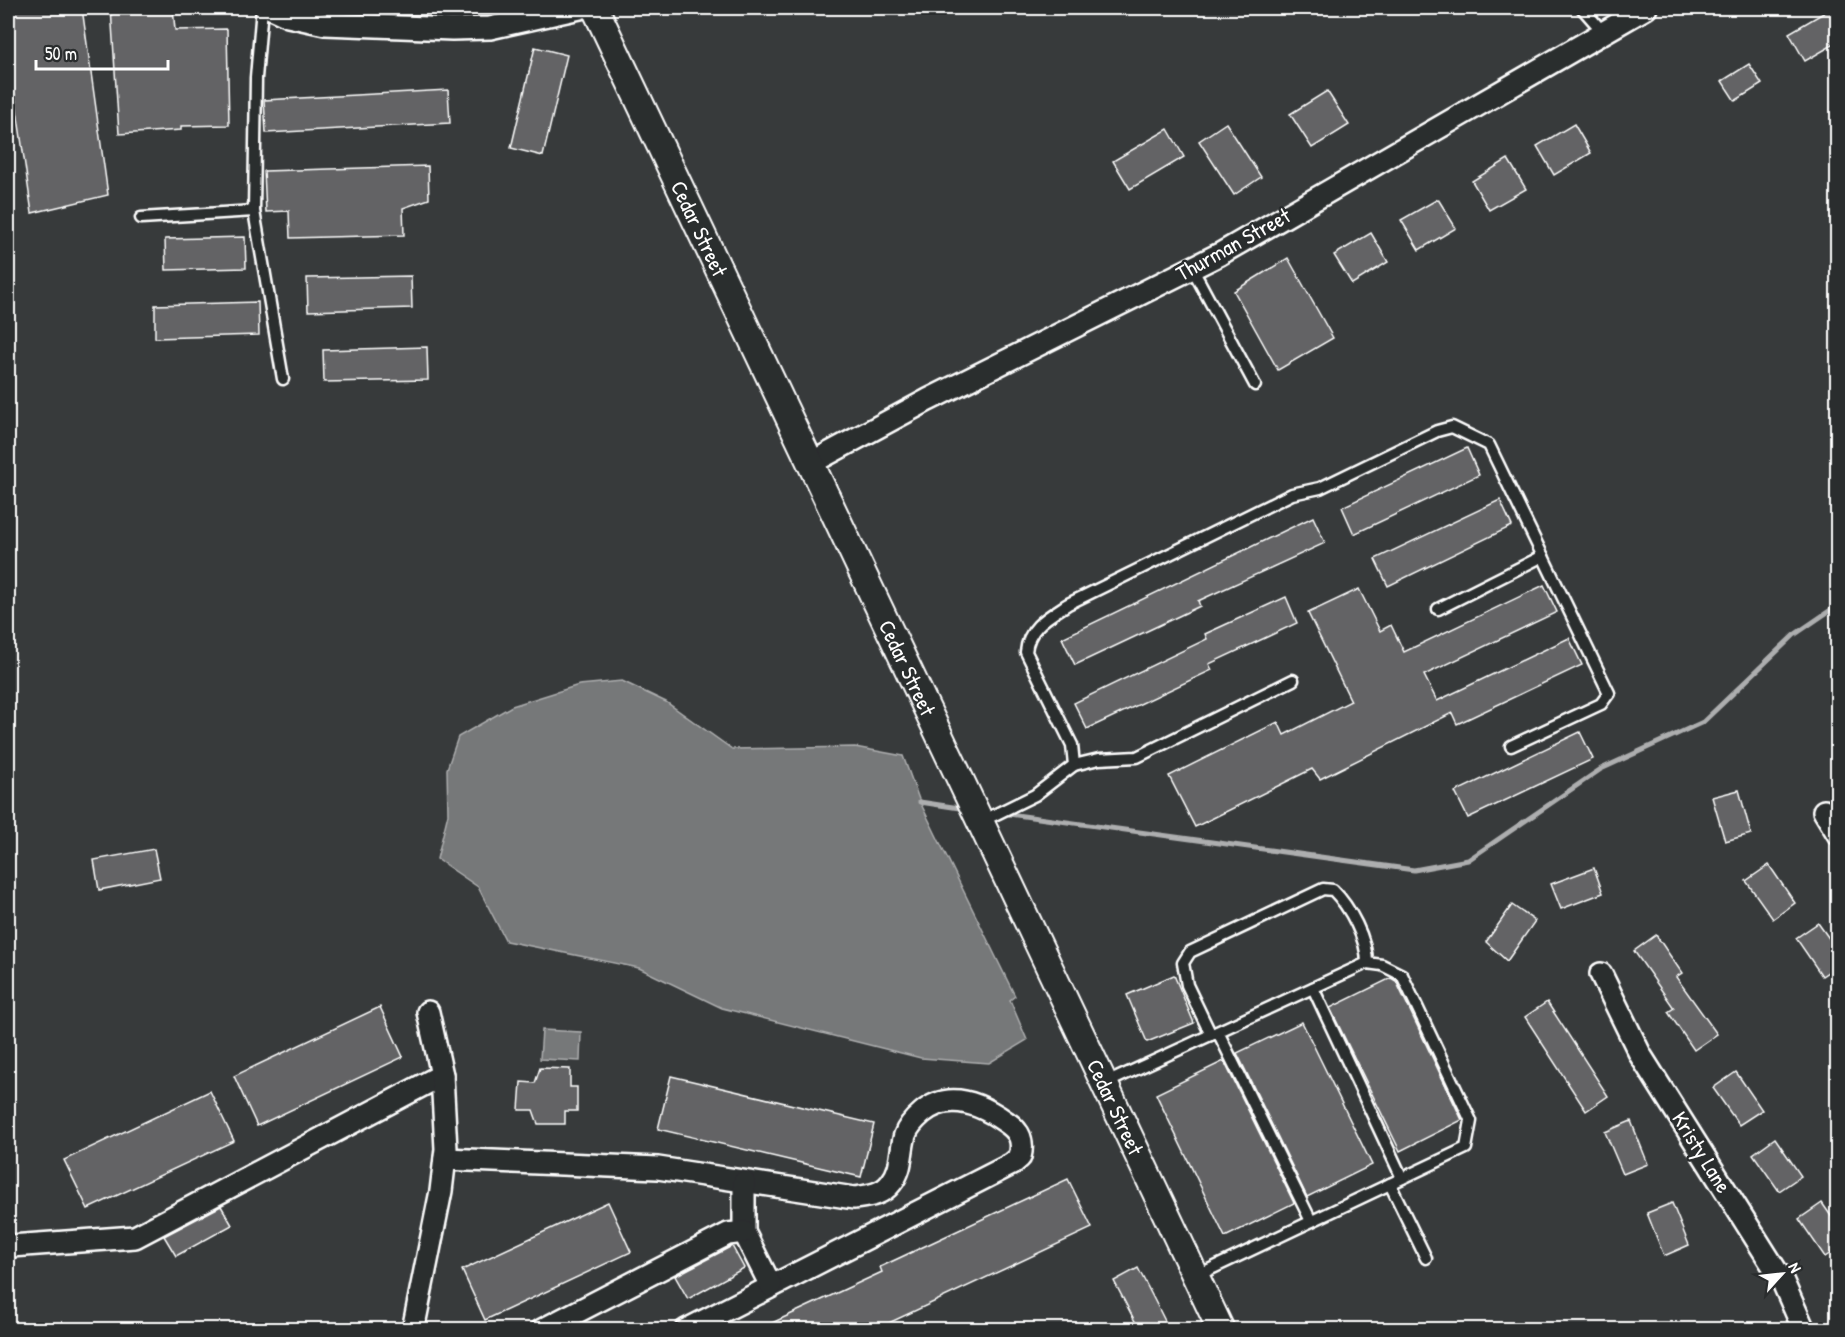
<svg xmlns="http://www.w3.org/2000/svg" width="1845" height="1337" viewBox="0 0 1845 1337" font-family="'Patrick Hand',sans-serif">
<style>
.water{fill:#767879;stroke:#adaeaf;stroke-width:1.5}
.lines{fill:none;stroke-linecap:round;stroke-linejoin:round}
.stream{stroke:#adaeaf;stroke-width:5}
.building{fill:#636465;stroke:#fff;stroke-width:1.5}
.service-casing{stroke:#fff;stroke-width:15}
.minor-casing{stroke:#fff;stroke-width:26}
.tertiary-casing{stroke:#fff;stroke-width:30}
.service{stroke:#2a2d2e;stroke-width:10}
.minor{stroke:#2a2d2e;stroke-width:21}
.tertiary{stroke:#2a2d2e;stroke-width:26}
.labels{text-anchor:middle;stroke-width:5;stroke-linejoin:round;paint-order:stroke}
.street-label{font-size:22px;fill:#fff;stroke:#2a2d2e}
</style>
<rect width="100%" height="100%" fill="#373a3b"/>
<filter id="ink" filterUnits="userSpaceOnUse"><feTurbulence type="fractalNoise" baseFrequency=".0167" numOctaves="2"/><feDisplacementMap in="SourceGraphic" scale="12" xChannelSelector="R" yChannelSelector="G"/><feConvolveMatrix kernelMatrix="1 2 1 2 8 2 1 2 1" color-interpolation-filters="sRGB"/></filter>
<g filter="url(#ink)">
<g class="water">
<polygon points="622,681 666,702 732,749 855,747 903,756 920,802 1015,996 1010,1000 1027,1040 989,1063 921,1058 722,1008 639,968 506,941 478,887 437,859 448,814 447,769 458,737 512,706 579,685"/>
<polygon points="542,1030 581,1032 580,1061 540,1059"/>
</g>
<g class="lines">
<g class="stream">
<polyline points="920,802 966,809"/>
<polyline points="1002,813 1414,870 1468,860 1601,769 1703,722 1794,635 1838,605"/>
</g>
</g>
<g class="building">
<polygon points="8,8 82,8 108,195 32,213 8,49"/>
<polygon points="111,8 173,8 175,30 227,29 229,125 181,126 181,130 119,134"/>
<polygon points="1832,8 1838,8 1838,42 1805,61 1789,33"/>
<polygon points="535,47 567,55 543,156 511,148"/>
<polygon points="1749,64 1762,84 1735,101 1722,81"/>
<polygon points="448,90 450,123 266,133 264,100"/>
<polygon points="1327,91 1349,125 1312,148 1290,114"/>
<polygon points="1226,123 1261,177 1234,195 1199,141"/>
<polygon points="1574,124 1591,153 1554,175 1537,146"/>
<polygon points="1168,129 1184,157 1130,189 1113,161"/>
<polygon points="1508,159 1526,189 1489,210 1472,181"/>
<polygon points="428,166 429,199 403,208 404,235 290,238 289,211 266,212 264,171"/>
<polygon points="1438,199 1456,228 1419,250 1401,220"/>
<polygon points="1371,233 1388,262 1352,284 1334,255"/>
<polygon points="245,237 246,268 166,270 165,239"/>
<polygon points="1288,258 1333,338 1278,370 1234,291"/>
<polygon points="411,276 412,308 308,311 307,278"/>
<polygon points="258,302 259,335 155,338 155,305"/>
<polygon points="427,347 428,380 324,382 323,350"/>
<polygon points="1467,448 1479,475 1354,534 1342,507"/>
<polygon points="1500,500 1512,526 1388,586 1375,559"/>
<polygon points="1313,517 1325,543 1198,601 1200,606 1075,665 1062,638"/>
<polygon points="1544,585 1557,612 1424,675 1437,701 1569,638 1582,665 1457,724 1452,713 1320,779 1312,769 1195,827 1169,776 1278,722 1284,735 1351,701 1308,613 1359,589 1380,631 1391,625 1404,652"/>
<polygon points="1286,597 1297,623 1209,664 1212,670 1087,729 1074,703 1207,639 1205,634"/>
<polygon points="1580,732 1593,759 1468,818 1455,792"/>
<polygon points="1739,790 1751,834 1725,841 1712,797"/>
<polygon points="154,849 160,878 99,890 94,860"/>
<polygon points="1769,865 1795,903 1773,919 1746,881"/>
<polygon points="1594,868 1603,893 1561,909 1551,884"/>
<polygon points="1512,905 1535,921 1507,961 1486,942"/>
<polygon points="1818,923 1838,951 1838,965 1822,976 1796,938"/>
<polygon points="1656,935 1682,973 1676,977 1717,1034 1694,1050 1668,1012 1674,1008 1634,951"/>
<polygon points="1174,975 1194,1023 1147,1042 1127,995"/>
<polygon points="1391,978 1396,981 1462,1120 1400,1151 1330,1008"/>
<polygon points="1547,1002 1608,1096 1586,1111 1525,1017"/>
<polygon points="380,1007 403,1057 257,1126 234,1076"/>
<polygon points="1302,1022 1372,1165 1307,1197 1237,1053"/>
<polygon points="1224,1061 1294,1203 1225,1237 1156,1094"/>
<polygon points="540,1068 570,1069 570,1087 577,1087 577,1111 565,1111 565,1124 538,1124 533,1110 519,1110 521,1082 535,1083"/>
<polygon points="1736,1072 1762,1110 1739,1125 1713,1088"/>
<polygon points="671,1076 874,1124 861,1177 658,1129"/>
<polygon points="210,1091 234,1141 88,1209 64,1160"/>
<polygon points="1631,1121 1648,1164 1623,1174 1605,1132"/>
<polygon points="1775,1138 1801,1176 1779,1191 1753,1154"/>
<polygon points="1068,1179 1092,1228 876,1329 759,1329 882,1272 880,1267"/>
<polygon points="608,1202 631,1252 485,1320 462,1270"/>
<polygon points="1672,1203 1689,1245 1664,1256 1647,1213"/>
<polygon points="1822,1203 1838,1226 1838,1248 1825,1257 1799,1219"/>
<polygon points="221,1206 232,1225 176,1256 164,1236"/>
<polygon points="732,1246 744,1268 688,1299 675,1276"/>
<polygon points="1138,1268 1159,1309 1169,1329 1139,1329 1114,1281"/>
</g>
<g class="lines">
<g class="service-casing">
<g id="service">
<polyline points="262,8 256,78 254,211 283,379"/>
<polyline points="1582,8 1603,32"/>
<polyline points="141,218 254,211"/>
<polyline points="1192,268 1255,385"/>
<polyline points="1438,609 1543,556"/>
<polyline points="1074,765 1099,759 1137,757 1293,680"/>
<path d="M 980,822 L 1035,795 L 1074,765 L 1072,745 L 1026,652 C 1028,627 1048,617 1068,604 L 1292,494 L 1320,488 L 1437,431 L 1452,427 L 1489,445 L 1609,693 L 1601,704 L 1511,746"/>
<polyline points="1313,988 1402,1178"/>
<polyline points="1218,1032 1311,1221"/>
<path d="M 1211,1035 L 1187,985 L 1183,963 L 1190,952 L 1323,889 L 1333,890 C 1350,907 1367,939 1367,963"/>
<polyline points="1104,1084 1367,963 1382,965 1402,975 1471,1121 1466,1148 1196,1276"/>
<polyline points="1390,1184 1426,1258"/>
</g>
</g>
<g class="minor-casing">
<g id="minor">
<polyline points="271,8 288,16 325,24 452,29 490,28 580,8"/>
<polyline points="811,463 928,400 1220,254 1646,8"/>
<polyline points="1824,811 1838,834"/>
<polyline points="1601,974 1641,1056 1782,1280 1804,1330"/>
<path d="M 445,1159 L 658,1168 L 854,1198 C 868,1196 882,1195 891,1183 C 903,1169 900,1151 905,1135 C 908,1126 915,1119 922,1113 C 949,1090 981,1104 1006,1122 C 1020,1131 1024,1141 1020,1157 L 1012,1164 L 686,1330"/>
<polyline points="744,1182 744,1232 771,1286"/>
<polyline points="11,1246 135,1237 442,1075"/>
<polyline points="413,1330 441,1191 446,1149 442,1075 428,1012"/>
<polyline points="542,1330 728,1234 744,1232"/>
</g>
</g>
<g class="tertiary-casing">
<g id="tertiary">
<path id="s1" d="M 595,8 L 1221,1330"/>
</g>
</g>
<use href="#service" class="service"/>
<use href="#minor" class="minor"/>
<use href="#tertiary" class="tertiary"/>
</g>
</g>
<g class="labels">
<g class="street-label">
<text dy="8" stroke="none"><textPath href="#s1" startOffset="244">Cedar Street</textPath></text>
<text transform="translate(1233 244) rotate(-29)" y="8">Thurman Street</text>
<text dy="8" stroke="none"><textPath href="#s1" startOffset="730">Cedar Street</textPath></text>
<text dy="8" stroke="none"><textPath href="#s1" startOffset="1216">Cedar Street</textPath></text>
<text transform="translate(1702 1152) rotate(58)" y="8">Kristy Lane</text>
</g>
</g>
<rect width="1845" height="1337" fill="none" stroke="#2a2d2e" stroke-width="30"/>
<rect x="15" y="15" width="1815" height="1307" fill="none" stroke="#fff" stroke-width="2" filter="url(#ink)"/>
<g transform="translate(1782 1274) rotate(63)" stroke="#2a2d2e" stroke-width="4.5" paint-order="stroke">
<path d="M0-4.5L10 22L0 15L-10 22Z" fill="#ffffff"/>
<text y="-9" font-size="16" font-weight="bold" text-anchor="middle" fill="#ffffff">N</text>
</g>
<path d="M36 60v9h132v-9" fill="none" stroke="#ffffff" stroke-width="3"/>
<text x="45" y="60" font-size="18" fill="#ffffff" stroke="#2a2d2e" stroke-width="4.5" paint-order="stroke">50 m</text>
</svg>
